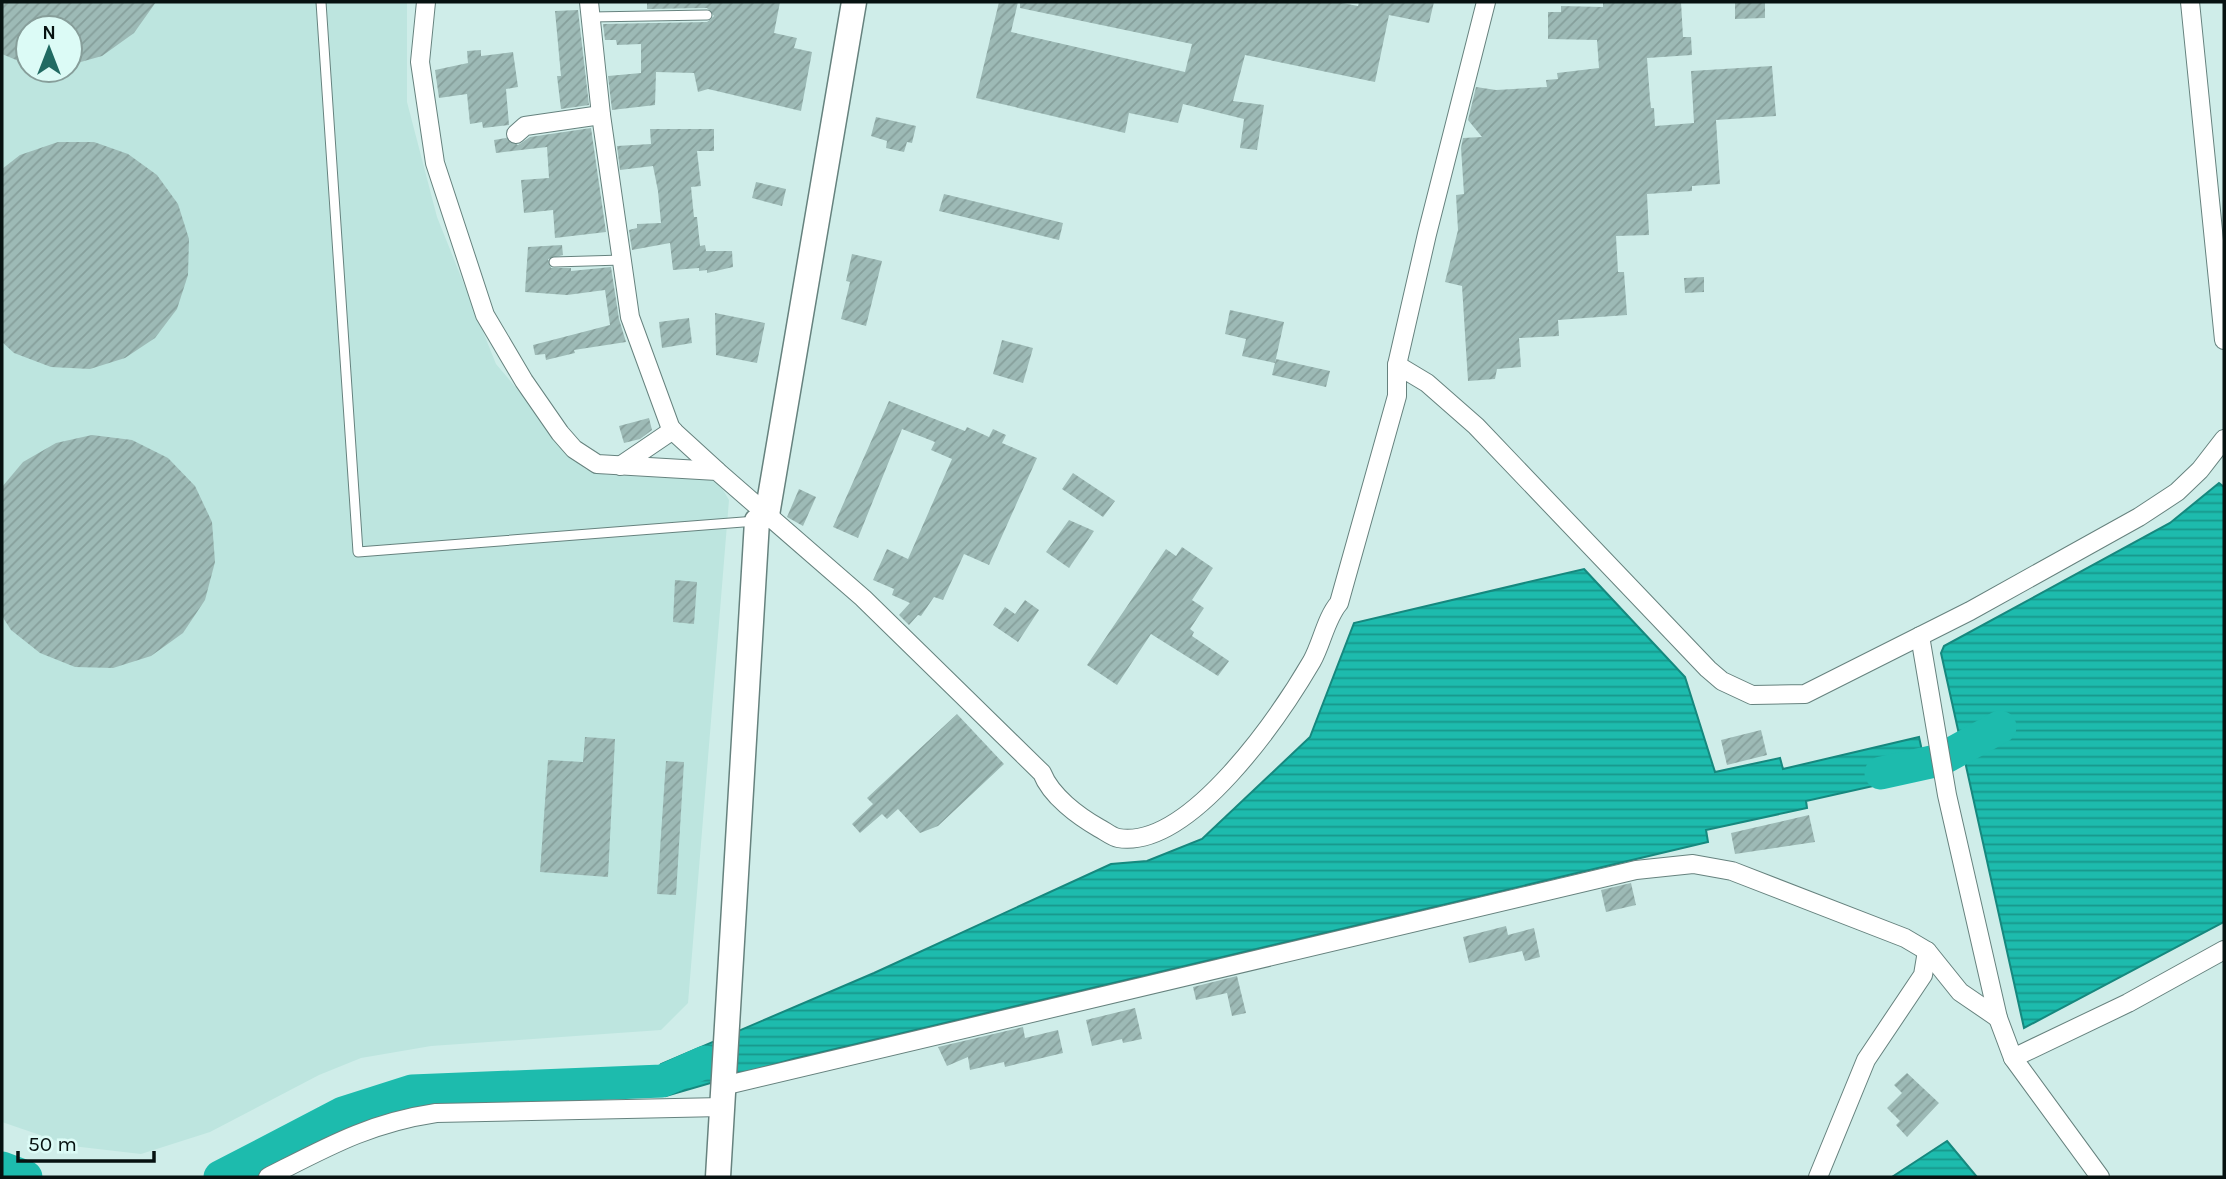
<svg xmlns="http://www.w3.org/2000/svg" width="2226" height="1179" viewBox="0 0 2226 1179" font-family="Karla,sans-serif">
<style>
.built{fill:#bde5df;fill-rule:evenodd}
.water{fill:url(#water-rules);stroke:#16887e;stroke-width:2}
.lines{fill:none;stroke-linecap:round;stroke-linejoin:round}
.river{stroke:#1dbbad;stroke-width:33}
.building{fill:url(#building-hatch)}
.lane-casing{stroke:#66827e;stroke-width:11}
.street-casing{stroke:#66827e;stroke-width:20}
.secondary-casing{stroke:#66827e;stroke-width:27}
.lane{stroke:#fff;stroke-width:9}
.street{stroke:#fff;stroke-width:18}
.secondary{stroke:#fff;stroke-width:24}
</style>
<defs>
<pattern id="water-rules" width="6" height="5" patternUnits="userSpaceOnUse" patternTransform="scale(1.75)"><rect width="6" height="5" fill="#1dbbad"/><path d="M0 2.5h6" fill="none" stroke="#18978b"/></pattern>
<pattern id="building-hatch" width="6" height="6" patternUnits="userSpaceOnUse" patternTransform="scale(1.75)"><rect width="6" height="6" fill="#9dbab6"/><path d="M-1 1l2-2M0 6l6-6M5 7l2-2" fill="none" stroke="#869f9b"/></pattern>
</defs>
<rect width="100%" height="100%" fill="#cfede9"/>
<path class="built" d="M 2,2 L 407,2 L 407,102 L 437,217 L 496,364 L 585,469 L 607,475 L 717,480 L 729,500 L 688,1003 L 661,1030 L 431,1046 L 361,1058 L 319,1075 L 210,1132 L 141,1154 L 72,1146 L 2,1122 ZM 28,28 L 70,28 L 70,70 L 28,70 Z"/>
<g class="water">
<polygon points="2219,483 2224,487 2224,922 2024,1028 1941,653 1944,646 2170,523"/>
<polygon points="1584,569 1685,677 1715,772 1780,758 1783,769 1919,737 1927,774 1806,801 1807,808 1706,830 1708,842 793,1059 666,1096 661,1064 874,973 1111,864 1147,861 1202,839 1310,737 1354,623"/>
<polygon points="1947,1141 1977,1177 1892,1177"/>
</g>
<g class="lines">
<g class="river">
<polyline points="1881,773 1940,760 2000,727"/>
<polyline points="2,1168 26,1177"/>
<polyline points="220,1177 343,1113 412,1091 662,1081 705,1062"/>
</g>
</g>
<g class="building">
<polygon points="2,2 156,2 134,33 102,56 70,65 70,28 28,28 28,65 2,54"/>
<polygon points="647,2 780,2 774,33 797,38 794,48 812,52 801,111 708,89 698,92 694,73 656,72 655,105 612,110 608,76 641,73 641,44 617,45 616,40 605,40 603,24 707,22 714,16 707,8 647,9"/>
<polygon points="999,2 1018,2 1011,32 1185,72 1192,44 1020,8 1020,2 1337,2 1358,6 1359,2 1434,2 1429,23 1389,15 1375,82 1245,55 1233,101 1264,105 1257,150 1240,148 1244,119 1183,104 1178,123 1129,113 1125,133 976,98"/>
<polygon points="1603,2 1681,2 1683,37 1691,37 1692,55 1647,58 1650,99 1651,108 1654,108 1655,126 1694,123 1691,71 1772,66 1776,116 1716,120 1720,184 1692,186 1692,191 1647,194 1649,235 1616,236 1618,272 1624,272 1627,315 1558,320 1559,336 1519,338 1521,367 1497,369 1495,379 1468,381 1462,286 1445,282 1458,230 1456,195 1464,194 1461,148 1463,138 1482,137 1468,120 1476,87 1496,90 1547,87 1546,80 1558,79 1557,73 1599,68 1597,40 1548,39 1548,12 1561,12 1561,6 1603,7"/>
<polygon points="1735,2 1765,2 1765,18 1735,19"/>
<polygon points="578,10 589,105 561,109 557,76 561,76 555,11"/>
<polygon points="481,50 481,56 513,52 518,87 506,89 509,125 483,128 482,122 470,124 467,94 439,98 435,70 468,63 467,51"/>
<polygon points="876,117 916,126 912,143 907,142 904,152 886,148 887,141 871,136"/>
<polygon points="591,128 606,232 555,238 553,210 524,213 521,180 549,178 547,147 496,153 494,140 506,138 518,145 530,137"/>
<polygon points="650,129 714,129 714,151 697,151 701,186 691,187 694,217 697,217 700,246 705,245 706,251 732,251 733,267 707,273 707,270 699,271 699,268 673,270 670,243 632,250 629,230 637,228 637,224 661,223 658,191 653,166 620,170 617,146 651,144"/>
<polygon points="58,142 94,142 128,154 157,175 178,204 189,239 188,275 177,309 155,338 125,358 90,369 51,367 14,353 2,342 2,169 20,155"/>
<polygon points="756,182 786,189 782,206 752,198"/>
<polygon points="944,194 1063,223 1059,240 939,211"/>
<polygon points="562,245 563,255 548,259 551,268 571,268 571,271 611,267 619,319 626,342 574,350 575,353 546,360 545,354 535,355 533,345 610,325 605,290 567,295 525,292 528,247"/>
<polygon points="852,254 882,261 866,326 841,319 850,282 846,281"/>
<polygon points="1704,277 1704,292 1685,293 1684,278"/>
<polygon points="1230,310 1284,322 1275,363 1242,356 1246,339 1225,334"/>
<polygon points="715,313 765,323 757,363 716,355"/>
<polygon points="689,318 692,343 662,348 659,322"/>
<polygon points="1002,340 1033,348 1023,383 993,374"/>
<polygon points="1276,359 1330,371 1326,387 1272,375"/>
<polygon points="889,401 965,431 967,427 989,437 993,429 1006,435 1002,443 1037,458 989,565 964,554 943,600 934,597 921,616 918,615 909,625 899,615 910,603 892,595 894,589 873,580 887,549 908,559 952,459 931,450 935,442 902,429 858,538 833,527"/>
<polygon points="649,418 652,430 640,439 624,443 619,426"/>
<polygon points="92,435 132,440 168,458 195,486 212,522 215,562 205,600 183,633 151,656 113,668 75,667 40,653 11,630 2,616 2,487 23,462 56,443"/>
<polygon points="1073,473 1115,501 1103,517 1062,489"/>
<polygon points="799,489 816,497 803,526 787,517"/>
<polygon points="1069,520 1094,531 1069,568 1046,552"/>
<polygon points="1182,547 1213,568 1192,600 1204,608 1190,629 1194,632 1192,636 1229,661 1218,676 1151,634 1117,685 1087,665 1166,549 1176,556"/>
<polygon points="675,580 697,582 694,624 673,622"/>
<polygon points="1025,600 1039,610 1018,642 993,625 1005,607 1015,614"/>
<polygon points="957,714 1004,764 938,826 920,833 898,809 887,819 882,814 860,833 852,824 873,804 867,798"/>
<polygon points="1761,730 1767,755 1727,765 1721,740"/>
<polygon points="585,737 615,739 608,877 540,872 548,760 583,762"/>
<polygon points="666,761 684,762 676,895 657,894"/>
<polygon points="1809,815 1815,842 1735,854 1731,833"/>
<polygon points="1631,883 1636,905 1606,912 1601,890"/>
<polygon points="1506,926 1508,935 1534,928 1540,957 1525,961 1522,951 1469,963 1463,937"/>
<polygon points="1237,976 1246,1013 1232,1016 1227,993 1196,1000 1193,987"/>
<polygon points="1135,1008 1142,1039 1123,1043 1122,1039 1092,1046 1086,1020"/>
<polygon points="1023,1027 1025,1038 1058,1030 1063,1053 1005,1067 1004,1062 970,1070 968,1057 947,1066 938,1047"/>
<polygon points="1907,1073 1939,1103 1907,1137 1896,1125 1900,1121 1887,1108 1902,1093 1894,1085"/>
</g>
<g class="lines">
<g class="lane-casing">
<g id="lane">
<polyline points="321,2 358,552 756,521"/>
<polyline points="591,17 707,15"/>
<polyline points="554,262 622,260"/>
</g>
</g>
<g class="street-casing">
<g id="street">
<path d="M 426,2 L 420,62 L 435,163 L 485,315 L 524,381 L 560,433 L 574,449 L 597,464 L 717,471 L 863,598 L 1042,773 C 1051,796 1078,816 1099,828 C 1105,831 1112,837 1118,838 C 1190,850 1281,714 1312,661 C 1322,643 1326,618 1339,603 L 1397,396 L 1397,365 L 1427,234 L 1486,2"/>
<polyline points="589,2 601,115 630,317 671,429 717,471"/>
<polyline points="2190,2 2224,340"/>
<polyline points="516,134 525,126 601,115"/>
<polyline points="1397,365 1427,383 1476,426 1708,669 1722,681 1752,695 1805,694 1970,611 2139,517 2177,492 2200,470 2224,439"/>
<polyline points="620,466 673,430"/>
<polyline points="1920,636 1947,795 1998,1018 2013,1058 2100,1177"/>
<polyline points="2013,1058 2128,1003 2224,950"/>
<polyline points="723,1086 1636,870 1693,864 1732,871 1905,938 1927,951 1960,992 1998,1018"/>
<path d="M 268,1177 C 327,1147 369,1123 436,1113 L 722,1107"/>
<polyline points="1818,1177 1866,1060 1923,975 1927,951"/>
</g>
</g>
<g class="secondary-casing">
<polyline id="secondary" points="718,1177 757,521 767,515 854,2"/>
</g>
<use href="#lane" class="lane"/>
<use href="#street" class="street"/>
<use href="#secondary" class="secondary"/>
</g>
<rect width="2226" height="1179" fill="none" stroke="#071211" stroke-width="7"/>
<g transform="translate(49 49)"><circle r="33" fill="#dcfbf6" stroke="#879e9a" stroke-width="2"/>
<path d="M0-5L12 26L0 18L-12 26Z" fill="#206a62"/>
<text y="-10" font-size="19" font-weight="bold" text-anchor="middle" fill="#071211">N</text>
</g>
<path d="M18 1151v10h136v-10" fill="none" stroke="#071211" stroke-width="3.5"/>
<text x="28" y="1151" font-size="21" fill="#071211" stroke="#dcfbf6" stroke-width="5" paint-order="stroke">50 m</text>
</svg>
